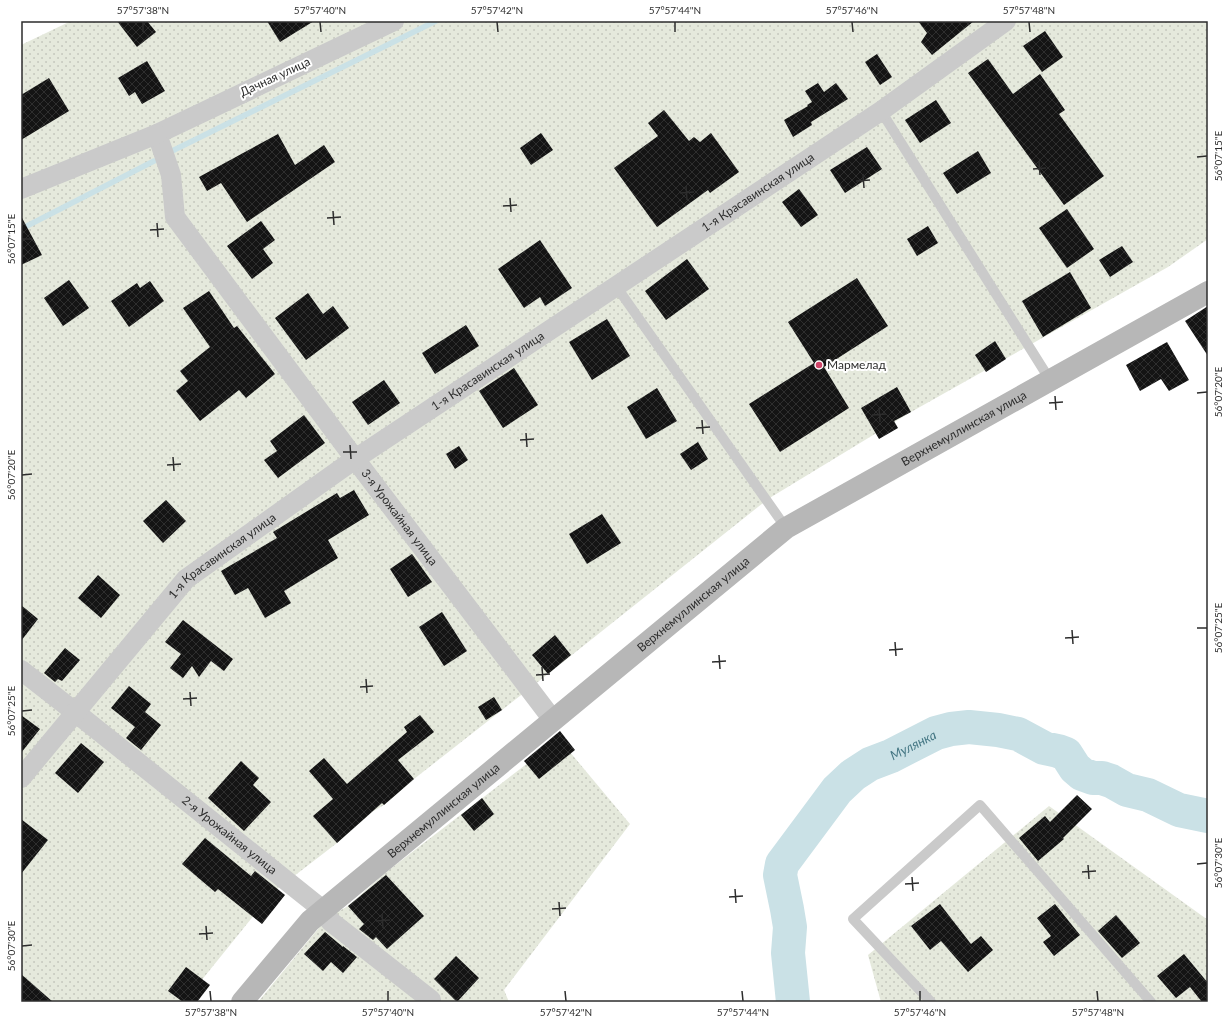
<svg xmlns="http://www.w3.org/2000/svg" width="1229" height="1023" viewBox="0 0 1229 1023" font-family="Lato,sans-serif">
<style>
.garden{fill:url(#garden-dots)}
.lines{fill:none;stroke-linecap:round;stroke-linejoin:round}
.stream{stroke:#cae1e6;stroke-width:5.5}
.river{stroke:#cae1e6;stroke-width:34}
.building{fill:url(#building-cross-hatch)}
.lane{stroke:#cacaca;stroke-width:10}
.street{stroke:#cacaca;stroke-width:20}
.secondary{stroke:#b7b7b7;stroke-width:22}
.ticks{fill:none;stroke:#2d2d2d;stroke-width:1.5}
.poi-dot{fill:#cf4468;stroke:#fff;stroke-width:1.5}
.labels{text-anchor:middle;stroke-width:4;stroke-linejoin:round;paint-order:stroke}
.street-label{font-size:12px;fill:#2d2d2d;stroke:#fff}
.poi-label{font-size:12px;fill:#2d2d2d;stroke:#fff;text-anchor:start}
.water-label{font-size:13px;font-style:italic;fill:#457784;stroke:#fff}
.neatline{fill:none;stroke:#2d2d2d;stroke-width:1.5}
.ticks-label{font-size:10px;text-anchor:middle;fill:#2d2d2d}
</style>
<defs>
<pattern id="garden-dots" width="8" height="8" patternUnits="userSpaceOnUse"><rect width="8" height="8" fill="#e5e9dc"/><path d="M2 2h.1M6 6h.1" fill="none" stroke="#c5c8bd" stroke-width="1.8" stroke-linecap="round"/></pattern>
<pattern id="building-cross-hatch" width="8" height="8" patternUnits="userSpaceOnUse"><rect width="8" height="8" fill="#141414"/><path d="M0 0l8 8M0 8l8-8" fill="none" stroke="#2e2e2e"/></pattern>
</defs>
<rect width="100%" height="100%" fill="#fff"/>
<g class="garden">
<polygon points="71,21 1208,21 1208,239 1168,267 911,412 768,499 548,674 414,779 384,805 372,812 337,843 272,893 184,1002 21,1002 21,45"/>
<polygon points="559,739 630,824 504,990 509,1002 258,1002 327,918 348,906 385,873"/>
<polygon points="1049,806 1208,920 1208,1002 881,1002 868,955"/>
</g>
<g class="lines">
<g class="stream">
<polyline points="170,152 436,21"/>
<polyline points="21,229 154,161"/>
</g>
<path class="river" id="s1" d="M 793,1002 L 788,953 L 790,927 L 787,909 L 780,875 L 782,864 L 837,790 L 853,775 L 870,764 L 891,756 L 936,733 L 951,729 L 969,727 L 998,730 L 1018,734 L 1044,748 L 1058,751 L 1066,754 L 1075,768 L 1082,774 L 1093,778 L 1102,778 L 1111,781 L 1127,790 L 1148,795 L 1179,810 L 1208,816"/>
</g>
<g class="building">
<polygon points="117,21 147,21 156,32 137,47"/>
<polygon points="267,21 314,21 280,42"/>
<polygon points="918,21 974,21 932,55 921,42 927,33"/>
<polygon points="1045,31 1063,57 1042,72 1023,46"/>
<polygon points="877,54 892,77 880,85 865,62"/>
<polygon points="988,59 1013,94 1040,74 1065,110 1059,114 1104,176 1064,205 968,73"/>
<polygon points="147,61 165,91 142,104 135,92 129,96 118,78"/>
<polygon points="49,78 69,111 21,140 21,95"/>
<polygon points="818,83 824,92 836,83 848,99 811,122 812,125 793,137 784,120 808,106 807,105 812,102 805,91"/>
<polygon points="936,100 951,123 920,143 905,120"/>
<polygon points="664,110 689,141 694,137 700,142 711,133 739,172 710,193 708,190 657,227 614,168 658,136 648,123"/>
<polygon points="541,133 553,150 531,165 520,148"/>
<polygon points="278,134 295,165 324,145 335,162 247,222 221,183 207,191 199,177"/>
<polygon points="867,147 882,169 845,193 830,170"/>
<polygon points="978,151 991,173 957,194 943,173"/>
<polygon points="799,189 818,215 801,227 782,202"/>
<polygon points="1067,209 1094,249 1067,268 1039,228"/>
<polygon points="21,216 42,255 21,265"/>
<polygon points="261,221 275,240 263,249 273,263 252,279 227,246"/>
<polygon points="928,226 938,243 917,256 907,239"/>
<polygon points="540,240 572,288 545,306 540,297 524,308 498,269"/>
<polygon points="1122,246 1133,262 1110,277 1099,260"/>
<polygon points="687,259 709,289 666,320 645,291"/>
<polygon points="1070,272 1091,308 1043,337 1022,301"/>
<polygon points="857,278 888,326 824,367 849,408 780,452 749,404 814,363 788,322"/>
<polygon points="69,280 89,308 63,326 44,298"/>
<polygon points="150,281 164,301 129,327 111,301 137,283 140,288"/>
<polygon points="209,291 234,328 237,326 275,374 246,398 239,390 200,421 176,391 188,381 180,371 210,347 183,308"/>
<polygon points="308,293 323,314 333,306 349,328 306,360 275,318"/>
<polygon points="1208,306 1208,356 1185,321"/>
<polygon points="607,319 630,356 592,380 569,342"/>
<polygon points="466,325 479,346 435,374 422,353"/>
<polygon points="995,341 1006,359 986,372 975,355"/>
<polygon points="1167,342 1189,380 1169,391 1161,379 1140,391 1126,365"/>
<polygon points="514,368 538,405 503,428 479,391"/>
<polygon points="384,380 400,403 368,425 352,402"/>
<polygon points="897,387 911,412 894,421 898,428 879,439 861,408"/>
<polygon points="657,388 677,421 646,439 627,407"/>
<polygon points="304,415 325,443 278,478 264,460 277,451 270,441"/>
<polygon points="698,442 708,459 691,470 680,454"/>
<polygon points="459,446 468,460 455,469 446,454"/>
<polygon points="354,490 369,515 328,540 338,558 284,591 291,603 265,618 248,588 235,595 221,571 277,538 273,532 337,493 340,498"/>
<polygon points="166,500 186,521 163,543 143,521"/>
<polygon points="602,514 621,543 587,564 569,534"/>
<polygon points="412,554 432,582 408,597 390,569"/>
<polygon points="98,575 120,595 101,618 78,598"/>
<polygon points="21,605 38,619 21,641"/>
<polygon points="442,612 467,651 444,666 419,627"/>
<polygon points="183,620 233,659 224,671 211,661 199,677 192,666 183,678 170,668 181,654 165,642"/>
<polygon points="555,635 571,655 548,674 532,655"/>
<polygon points="65,648 80,660 62,681 58,679 55,682 44,673"/>
<polygon points="129,686 151,704 145,712 161,725 141,750 126,738 135,727 111,708"/>
<polygon points="494,697 502,710 486,720 478,707"/>
<polygon points="21,715 40,729 21,753"/>
<polygon points="420,715 434,732 398,760 414,779 384,805 382,803 337,843 313,816 333,799 309,771 324,758 347,784 407,732 404,727"/>
<polygon points="560,731 575,750 539,779 524,761"/>
<polygon points="81,743 104,762 78,793 55,773"/>
<polygon points="241,761 259,778 253,785 271,802 244,831 208,798"/>
<polygon points="1077,795 1092,809 1063,838 1064,839 1038,861 1019,838 1045,816 1050,822"/>
<polygon points="482,798 494,814 474,831 461,815"/>
<polygon points="21,819 48,840 21,874"/>
<polygon points="205,838 251,876 255,871 285,895 262,924 218,889 215,892 182,864"/>
<polygon points="386,875 424,916 387,949 376,937 373,940 359,929 364,924 348,906"/>
<polygon points="940,904 971,944 981,936 993,950 968,972 941,941 930,950 911,926"/>
<polygon points="1055,904 1080,935 1054,956 1043,942 1051,936 1037,918"/>
<polygon points="1116,915 1140,943 1122,958 1098,931"/>
<polygon points="325,932 343,947 343,946 357,957 343,973 331,962 323,971 304,954"/>
<polygon points="1184,954 1208,983 1208,1002 1202,1002 1190,987 1176,998 1157,976"/>
<polygon points="456,956 479,978 457,1002 434,979"/>
<polygon points="186,967 210,985 197,1002 183,1002 168,991"/>
<polygon points="21,974 53,1002 21,1002"/>
</g>
<g class="lines">
<g class="lane">
<polyline points="881,111 1050,380"/>
<polyline points="616,286 786,528"/>
<polyline points="931,1002 853,919 980,805 1151,1002"/>
</g>
<g class="street">
<path id="s2" d="M 394,21 L 157,134 L 171,175 L 175,217 L 355,459 L 553,720"/>
<polyline points="21,189 157,134"/>
<path id="s3" d="M 21,670 L 75,712 L 323,910 L 330,921 L 431,1000"/>
<path id="s4" d="M 21,778 L 186,579 L 355,459 L 881,111 L 1006,21"/>
</g>
<path class="secondary" id="s5" d="M 242,1002 L 310,921 L 786,528 L 1208,292"/>
</g>
<path class="ticks" d="M 143,22 L 143,32M 320,22 L 321,32M 497,22 L 498,32M 675,22 L 675,32M 852,22 L 853,32M 1029,22 L 1030,32M 1197,157 L 1207,156M 1039,161 L 1040,175M 1033,169 L 1046,168M 863,174 L 864,188M 856,181 L 870,180M 686,186 L 687,200M 680,193 L 694,192M 510,198 L 511,212M 503,206 L 517,205M 333,211 L 334,225M 327,218 L 341,217M 157,223 L 158,237M 150,230 L 164,229M 22,239 L 32,239M 1197,393 L 1207,392M 1055,396 L 1056,410M 1049,403 L 1063,402M 879,408 L 880,422M 872,415 L 886,414M 702,420 L 703,434M 696,428 L 710,427M 526,433 L 527,447M 520,440 L 534,439M 350,445 L 351,459M 343,452 L 357,452M 173,457 L 174,471M 167,465 L 181,464M 22,475 L 32,474M 1197,628 L 1207,628M 1072,630 L 1073,644M 1065,638 L 1079,637M 895,642 L 896,656M 889,650 L 903,649M 719,655 L 720,669M 712,662 L 726,661M 542,667 L 543,681M 536,675 L 550,674M 366,679 L 367,693M 360,687 L 373,686M 190,692 L 191,706M 183,699 L 197,698M 22,711 L 32,710M 1197,864 L 1207,863M 1088,865 L 1089,879M 1082,872 L 1096,871M 912,877 L 913,891M 905,884 L 919,883M 735,889 L 736,903M 729,897 L 743,896M 559,902 L 560,916M 552,909 L 566,908M 382,914 L 383,928M 376,921 L 390,920M 206,926 L 207,940M 199,934 L 213,933M 22,946 L 32,945M 210,991 L 211,1001M 388,991 L 388,1001M 565,991 L 566,1001M 742,991 L 743,1001M 920,991 L 920,1001M 1097,991 L 1098,1001"/>
<circle class="poi-dot" cx="819" cy="365" r="4"/>
<g class="labels">
<g class="street-label">
<text transform="translate(275 77) rotate(-25)" y="4">Дачная улица</text>
<text dy="4" stroke="none"><textPath href="#s4" startOffset="949">1-я Красавинская улица</textPath></text>
<text dy="4" stroke="none"><textPath href="#s4" startOffset="625">1-я Красавинская улица</textPath></text>
<text dy="4" stroke="none"><textPath href="#s5" startOffset="927">Верхнемуллинская улица</textPath></text>
<text dy="4" stroke="none"><textPath href="#s2" startOffset="723">3-я Урожайная улица</textPath></text>
<text dy="4" stroke="none"><textPath href="#s4" startOffset="301">1-я Красавинская улица</textPath></text>
<text dy="4" stroke="none"><textPath href="#s5" startOffset="603">Верхнемуллинская улица</textPath></text>
<text dy="4" stroke="none"><textPath href="#s5" startOffset="279">Верхнемуллинская улица</textPath></text>
<text dy="4" stroke="none"><textPath href="#s3" startOffset="266">2-я Урожайная улица</textPath></text>
</g>
<g class="poi-label">
<text x="827" y="369">Мармелад</text>
</g>
<g class="water-label">
<text dy="5" stroke="none"><textPath href="#s1" startOffset="321">Мулянка</textPath></text>
</g>
</g>
<rect width="1229" height="1023" fill="none" stroke="#ffffff" stroke-width="44"/>
<rect x="22" y="22" width="1185" height="979" class="neatline"/>
<g class="ticks-label">
<text x="143" y="14">57°57'38"N</text>
<text x="320" y="14">57°57'40"N</text>
<text x="497" y="14">57°57'42"N</text>
<text x="675" y="14">57°57'44"N</text>
<text x="852" y="14">57°57'46"N</text>
<text x="1029" y="14">57°57'48"N</text>
<text transform="translate(1218 156) rotate(-90)" y="4">56°07'15"E</text>
<text transform="translate(11 239) rotate(-90)" y="4">56°07'15"E</text>
<text transform="translate(1218 392) rotate(-90)" y="4">56°07'20"E</text>
<text transform="translate(11 475) rotate(-90)" y="4">56°07'20"E</text>
<text transform="translate(1218 628) rotate(-90)" y="4">56°07'25"E</text>
<text transform="translate(11 711) rotate(-90)" y="4">56°07'25"E</text>
<text transform="translate(1218 863) rotate(-90)" y="4">56°07'30"E</text>
<text transform="translate(11 946) rotate(-90)" y="4">56°07'30"E</text>
<text x="211" y="1016">57°57'38"N</text>
<text x="388" y="1016">57°57'40"N</text>
<text x="566" y="1016">57°57'42"N</text>
<text x="743" y="1016">57°57'44"N</text>
<text x="920" y="1016">57°57'46"N</text>
<text x="1098" y="1016">57°57'48"N</text>
</g>
</svg>
